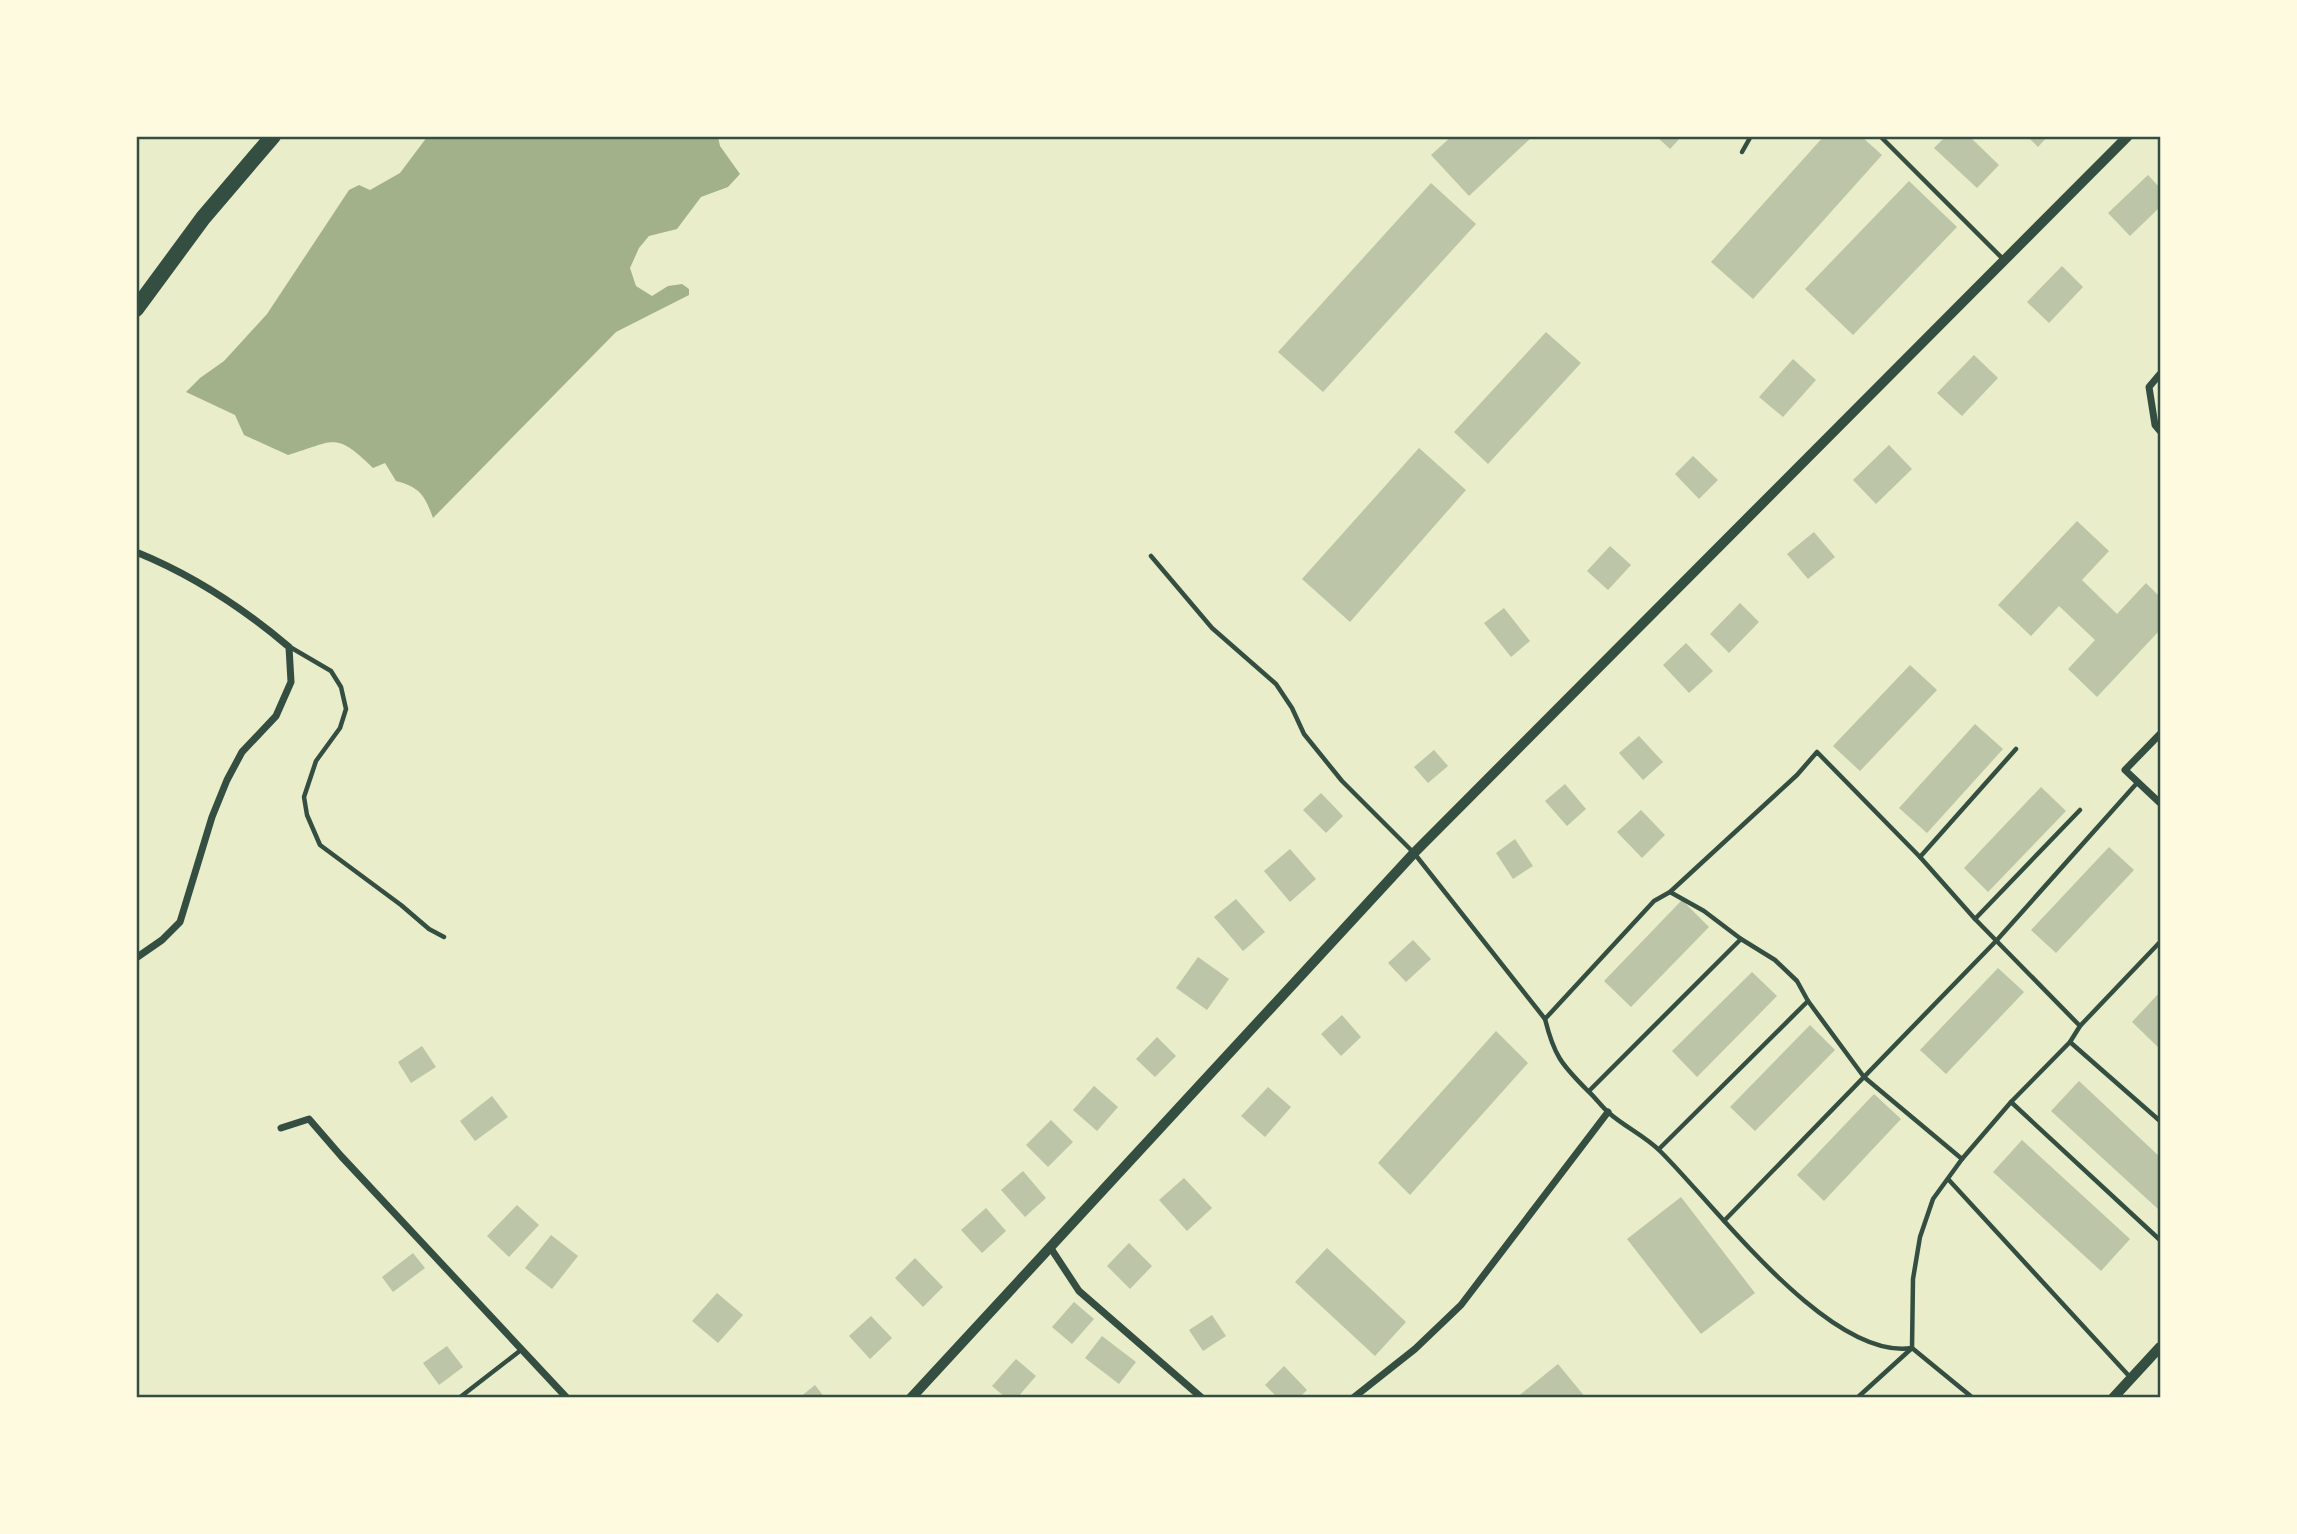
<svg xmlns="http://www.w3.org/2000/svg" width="2297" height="1534" viewBox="0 0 2297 1534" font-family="Raleway,sans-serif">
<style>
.water{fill:#a3b18a}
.building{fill:#bcc5a7}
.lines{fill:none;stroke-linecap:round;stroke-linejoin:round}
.service{stroke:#344e41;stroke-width:4.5}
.minor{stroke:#344e41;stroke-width:7}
.tertiary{stroke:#344e41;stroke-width:10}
.trunk{stroke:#344e41;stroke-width:16}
.neatline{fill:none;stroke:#344e41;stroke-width:2.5}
</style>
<rect width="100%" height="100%" fill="#e9edc9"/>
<path class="water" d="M 427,137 L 718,137 L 720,146 L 740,174 L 728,187 L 701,197 L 677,229 L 649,236 L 639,248 L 630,268 L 636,286 L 652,296 L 668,286 L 682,284 L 689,289 L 689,295 L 616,332 L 433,518 C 425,496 420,487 396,481 L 385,463 L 373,468 C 334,430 334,442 288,455 L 244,435 L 235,415 L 186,392 L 200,378 L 224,361 L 267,314 L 349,190 L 359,185 L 370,190 L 400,173 Z"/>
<g class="building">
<polygon points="1452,136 1533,136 1469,196 1431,155"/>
<polygon points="1656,136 1682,136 1670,149"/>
<polygon points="1824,136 1861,136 1882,155 1753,299 1711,262"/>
<polygon points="1946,136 1969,136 1999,165 1977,188 1934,148"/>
<polygon points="2027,136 2048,136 2038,147"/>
<polygon points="2148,175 2160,188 2160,207 2130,236 2108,213"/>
<polygon points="1909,181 1957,227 1853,335 1805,289"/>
<polygon points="1431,183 1476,224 1323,392 1278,352"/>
<polygon points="2062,266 2083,287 2049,323 2027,302"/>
<polygon points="1546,332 1581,363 1488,464 1454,432"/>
<polygon points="1974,355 1998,378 1962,416 1937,393"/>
<polygon points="1793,359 1816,380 1783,417 1759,397"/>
<polygon points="1889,445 1912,469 1876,504 1853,480"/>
<polygon points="1419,448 1466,490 1350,622 1302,579"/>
<polygon points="1693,456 1718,480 1699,499 1675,474"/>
<polygon points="2077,521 2109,551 2082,580 2117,614 2146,583 2160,597 2160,630 2097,697 2068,669 2095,640 2059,606 2031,636 1998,605"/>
<polygon points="1814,532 1835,557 1808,579 1787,554"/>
<polygon points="1610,546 1631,565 1608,590 1587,571"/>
<polygon points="1740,603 1759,622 1729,653 1710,634"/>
<polygon points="1504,608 1530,641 1511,657 1484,623"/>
<polygon points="1686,643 1713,671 1689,693 1663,665"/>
<polygon points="1910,665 1937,690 1860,771 1833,746"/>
<polygon points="1975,724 2003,749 1927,833 1899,808"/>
<polygon points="1639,736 1663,762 1643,780 1619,753"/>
<polygon points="1434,750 1448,766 1428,783 1414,767"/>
<polygon points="1565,784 1586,809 1567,826 1545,801"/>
<polygon points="2041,787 2066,811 1988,892 1964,868"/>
<polygon points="1321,793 1343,816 1326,833 1303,810"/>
<polygon points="1641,810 1665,835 1642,858 1617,832"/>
<polygon points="1515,839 1533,866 1513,879 1496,853"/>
<polygon points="2109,847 2134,870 2056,953 2031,930"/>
<polygon points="1290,849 1316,879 1290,902 1264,871"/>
<polygon points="1236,899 1265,932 1243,951 1214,917"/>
<polygon points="1682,900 1709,927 1631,1007 1604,981"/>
<polygon points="1413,940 1431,959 1406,982 1388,963"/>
<polygon points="1198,957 1229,979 1207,1010 1176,988"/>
<polygon points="1998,968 2024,992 1946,1074 1920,1050"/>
<polygon points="1752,972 1777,996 1697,1077 1672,1051"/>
<polygon points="2160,992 2160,1049 2132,1022"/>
<polygon points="1342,1015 1361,1037 1341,1056 1321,1034"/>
<polygon points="1810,1025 1835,1050 1755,1131 1730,1107"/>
<polygon points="1496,1031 1528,1063 1410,1195 1378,1163"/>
<polygon points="1157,1037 1176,1056 1155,1077 1136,1059"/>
<polygon points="422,1046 436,1067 411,1083 398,1062"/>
<polygon points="2079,1081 2160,1157 2160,1207 2158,1209 2051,1111"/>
<polygon points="1094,1086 1118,1107 1097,1131 1073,1110"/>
<polygon points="1268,1087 1291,1107 1265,1137 1241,1116"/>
<polygon points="1874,1094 1901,1119 1824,1201 1797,1175"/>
<polygon points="492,1096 508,1117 475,1141 460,1121"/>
<polygon points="1051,1120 1073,1142 1048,1167 1026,1145"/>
<polygon points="2022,1140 2130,1239 2101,1271 1993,1172"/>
<polygon points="1023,1171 1046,1198 1025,1217 1001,1190"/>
<polygon points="1184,1178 1212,1208 1187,1231 1159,1200"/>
<polygon points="1681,1197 1755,1293 1701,1334 1627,1239"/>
<polygon points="517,1205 539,1225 509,1257 487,1236"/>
<polygon points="986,1208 1006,1231 982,1253 961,1230"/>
<polygon points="551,1235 578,1256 552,1289 525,1268"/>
<polygon points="1129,1243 1152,1266 1130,1289 1107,1266"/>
<polygon points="1327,1248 1406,1322 1375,1356 1295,1282"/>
<polygon points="413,1253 425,1268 393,1292 382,1277"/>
<polygon points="915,1258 943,1287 923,1307 895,1278"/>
<polygon points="717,1293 743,1315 718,1343 692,1321"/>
<polygon points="1074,1302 1094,1319 1072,1344 1052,1327"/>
<polygon points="1212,1315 1226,1336 1203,1351 1189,1330"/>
<polygon points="871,1316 892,1338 870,1359 849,1336"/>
<polygon points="1102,1336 1136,1362 1119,1384 1085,1358"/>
<polygon points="447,1346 463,1367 439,1385 423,1363"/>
<polygon points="1016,1359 1036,1376 1017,1398 1006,1398 992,1386"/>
<polygon points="1558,1364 1586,1398 1516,1398"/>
<polygon points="1284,1366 1307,1390 1299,1398 1278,1398 1265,1385"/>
<polygon points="815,1385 825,1398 799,1398"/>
</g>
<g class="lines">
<g class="service">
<polyline points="1880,136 2004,260"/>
<polyline points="1742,152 1751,136"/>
<path d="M 1151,556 L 1212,628 L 1276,684 L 1292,708 L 1304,734 L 1342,781 L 1414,853 L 1545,1019 C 1554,1055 1561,1064 1587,1090 C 1595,1097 1601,1106 1609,1113 C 1625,1127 1645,1136 1660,1151 C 1714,1204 1829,1361 1912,1348 L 1973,1398"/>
<polyline points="290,647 331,671 341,687 346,709 340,728 316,761 304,797 307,815 320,845 401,905 429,929 444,937"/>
<polyline points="1920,857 2016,749"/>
<polyline points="1670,892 1704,911 1741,939 1775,960 1797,981 1808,1001 1864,1077 1962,1159"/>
<polyline points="1975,919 2080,810"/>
<polyline points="1545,1019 1654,901 1670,892 1797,775 1817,752 1920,857 1975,919 2080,1026"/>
<polyline points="2070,1042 2160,1121"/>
<polyline points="1589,1091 1741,939"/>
<polyline points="2011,1102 2160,1240"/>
<polyline points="1659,1149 1808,1001"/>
<polyline points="1948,1179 2130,1377"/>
<polyline points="1724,1221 1997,940 2137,783"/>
<polyline points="459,1398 521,1350"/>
<polyline points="1857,1398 1912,1348 1913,1279 1920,1237 1933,1199 1962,1159 2011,1102 2070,1042 2080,1026 2160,942"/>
</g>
<g class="minor">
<polyline points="2160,374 2149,387 2155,425 2160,431"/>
<path d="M 136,552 C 193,575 243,608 289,647 L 291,682 L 276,716 L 242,752 L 227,780 L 212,817 L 180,922 L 162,940 L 136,958"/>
<polyline points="2160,734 2125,770 2160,803"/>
<polyline points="281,1128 309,1119 341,1156 567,1398"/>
<polyline points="1050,1247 1079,1291 1202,1398"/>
<polyline points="1353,1398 1415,1349 1461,1305 1608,1112"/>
</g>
<g class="tertiary">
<polyline points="911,1398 1414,853 2128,136"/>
<polyline points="2113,1398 2160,1347"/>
</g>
<polyline class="trunk" points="136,309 203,218 273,136"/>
</g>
<rect width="2297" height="1534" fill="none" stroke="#fefae0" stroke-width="276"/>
<rect x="138" y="138" width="2021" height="1258" class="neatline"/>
</svg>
